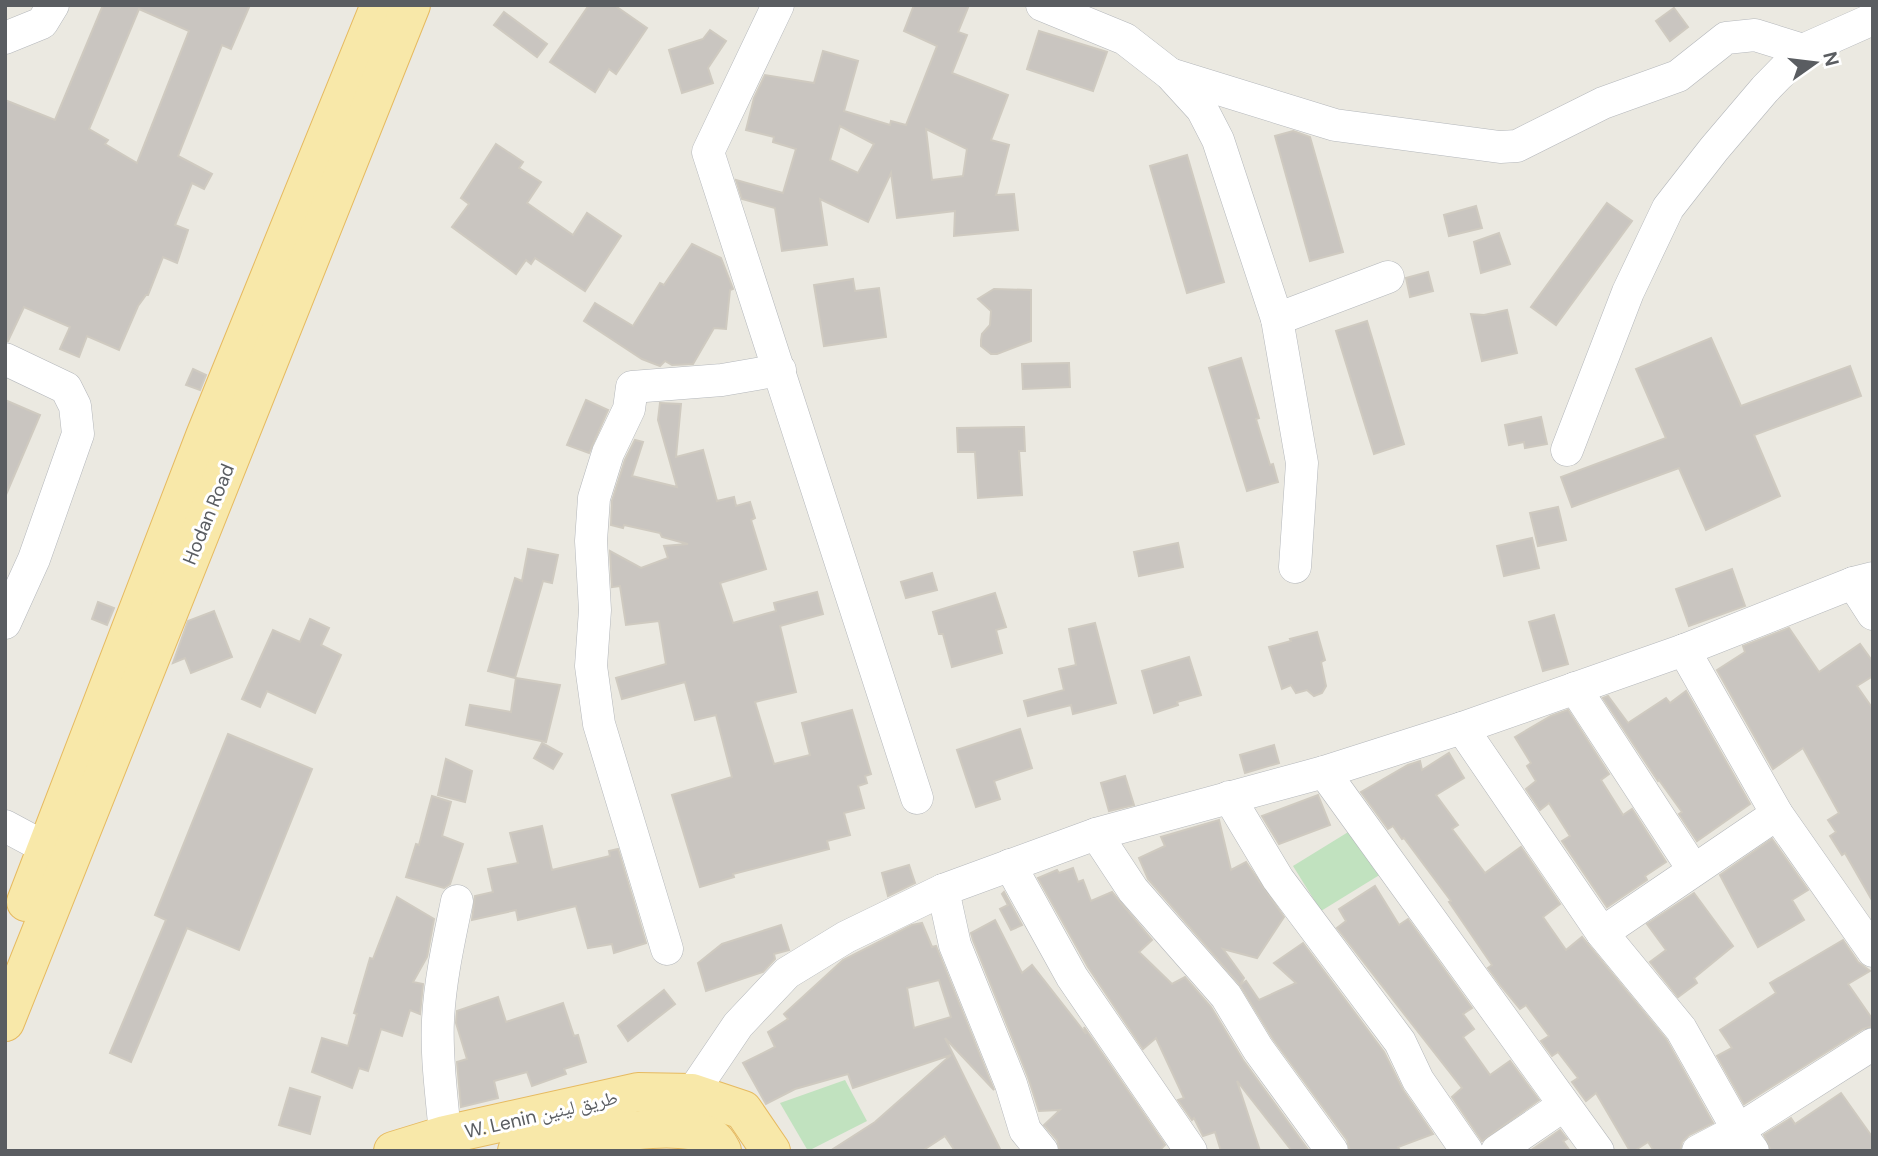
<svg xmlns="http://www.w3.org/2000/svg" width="1878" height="1156" viewBox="0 0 1878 1156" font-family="'DM Sans','Noto Naskh Arabic',sans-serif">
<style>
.green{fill:#c1e2bf}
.building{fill:#c9c5c0;stroke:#cfcac0;stroke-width:2;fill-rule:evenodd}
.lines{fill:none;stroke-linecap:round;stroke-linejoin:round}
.minor-casing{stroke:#b4b7bb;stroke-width:33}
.major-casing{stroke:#e6ba60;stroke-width:40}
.minor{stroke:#fff;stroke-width:32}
.major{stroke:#f8e8a9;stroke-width:38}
.labels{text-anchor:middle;stroke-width:6;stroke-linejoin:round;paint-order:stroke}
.street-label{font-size:19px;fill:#5a5d61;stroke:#fff}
</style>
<rect width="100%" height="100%" fill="#ebe9e1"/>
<g class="green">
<polygon points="1358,826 1386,871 1321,911 1293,866"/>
<polygon points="845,1080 867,1121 808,1151 780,1103"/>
</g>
<g class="building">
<path d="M 103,5 L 250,5 L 231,49 L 222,45 L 178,156 L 212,174 L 204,189 L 192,183 L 175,225 L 188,230 L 177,263 L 163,257 L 148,295 L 146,295 L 138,306 L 119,350 L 87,336 L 79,357 L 60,349 L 70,327 L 24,307 L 8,341 L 5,341 L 5,100 L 55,120 ZM 139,9 L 189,31 L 137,163 L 105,144 L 108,140 L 89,129 Z"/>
<polygon points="589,5 614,5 647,28 616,74 609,69 595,92 550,62"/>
<path d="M 914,5 L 969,5 L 958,32 L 967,35 L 952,73 L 1008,95 L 991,140 L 1009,145 L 996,195 L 1014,194 L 1018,230 L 954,236 L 955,211 L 897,218 L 891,173 L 868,222 L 820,199 L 827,245 L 782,251 L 775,208 L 742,199 L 736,180 L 783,193 L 796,149 L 773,142 L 774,137 L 746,130 L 754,98 L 765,75 L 814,83 L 823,51 L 858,61 L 844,111 L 890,125 L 891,121 L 906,125 L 937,46 L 904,31 ZM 840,126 L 874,144 L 858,173 L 830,160 ZM 926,129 L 967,149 L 963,176 L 932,180 Z"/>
<polygon points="1674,8 1688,27 1670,41 1656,21"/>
<polygon points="504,12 547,44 537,57 494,25"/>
<polygon points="710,30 726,41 708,68 713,83 682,93 669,50 703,39"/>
<polygon points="1039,31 1107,52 1093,91 1027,69"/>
<polygon points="1293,131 1310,137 1343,252 1310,261 1275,136"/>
<polygon points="496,144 523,162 519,168 541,182 527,203 573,235 587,213 621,236 585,291 535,258 531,264 526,260 516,274 452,227 469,204 461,198"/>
<polygon points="1187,155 1224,282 1187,293 1150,166"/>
<polygon points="1607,203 1632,221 1556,325 1531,307"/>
<polygon points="1476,206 1482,228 1449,236 1444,215"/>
<polygon points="1499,233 1510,264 1481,273 1474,242"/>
<polygon points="692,244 721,258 733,289 730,290 726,329 714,328 693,364 672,365 665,361 660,366 642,359 584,321 595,303 633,326 660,283 664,285"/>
<polygon points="1428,272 1433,291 1410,297 1406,278"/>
<polygon points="853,279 855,291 879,288 886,337 824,346 814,285"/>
<polygon points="994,289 1031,290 1031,341 997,354 991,354 981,346 981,340 982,334 990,325 991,311 978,299"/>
<polygon points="1507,310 1517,353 1482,361 1471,314 1484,315"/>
<polygon points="1367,321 1404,444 1374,454 1336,331"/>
<polygon points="1711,338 1741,406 1850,366 1861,396 1754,435 1780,496 1706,530 1679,468 1572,507 1561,477 1666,438 1636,369"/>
<polygon points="1241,358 1259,418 1256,419 1270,465 1273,464 1278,482 1247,491 1209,368"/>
<polygon points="1069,363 1070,387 1023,389 1022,364"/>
<polygon points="193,369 206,375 200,390 186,385"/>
<polygon points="5,400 40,415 5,497"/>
<polygon points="586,400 608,410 589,453 567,445"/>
<polygon points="660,403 681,404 676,457 703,450 717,501 734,497 736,506 750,502 755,518 751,520 766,569 720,583 733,623 776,611 774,603 817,592 823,614 780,626 796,692 755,702 774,764 810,755 802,723 852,710 871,774 865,776 867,783 858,786 864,808 844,813 850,835 827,841 829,849 733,874 734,877 700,887 672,795 732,777 716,715 695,720 685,682 622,699 616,678 666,664 659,621 626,625 620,586 612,587 610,551 641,568 668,558 664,546 688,544 662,537 660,533 624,525 623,528 611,525 612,501 625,460 635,440 643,442 632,476 677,487 658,420"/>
<polygon points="1541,417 1547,444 1525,448 1524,442 1509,445 1505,425"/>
<polygon points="1024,427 1025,451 1019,451 1022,495 978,498 975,452 958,452 957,428"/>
<polygon points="1558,507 1566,540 1538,546 1530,513"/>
<polygon points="1532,538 1539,568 1504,576 1497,546"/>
<polygon points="1178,543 1183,567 1139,576 1134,552"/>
<polygon points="528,549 558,555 552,583 543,581 515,678 488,671 515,578 522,581"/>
<polygon points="1732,569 1745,606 1689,626 1676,589"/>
<polygon points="932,573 937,590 906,598 901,582"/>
<polygon points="995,593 1006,627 996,630 1002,653 952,667 943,634 939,634 933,612"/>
<polygon points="98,602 114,608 107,625 92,619"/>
<polygon points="214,611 232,657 191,673 185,658 173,663 188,621"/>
<polygon points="1554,615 1568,664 1543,671 1529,622"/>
<polygon points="310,619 329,628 321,645 341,655 315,713 267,691 260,707 242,699 273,630 300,642"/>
<polygon points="1095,623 1116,703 1073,714 1071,705 1028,716 1024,701 1064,690 1059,669 1076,665 1069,629"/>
<polygon points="1789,628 1819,672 1860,644 1873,662 1873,676 1857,686 1873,709 1873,902 1845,853 1842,855 1830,836 1836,832 1828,820 1839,813 1803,748 1773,769 1717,670 1745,652 1743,646"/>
<polygon points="1317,632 1325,660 1321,662 1326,686 1322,693 1314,696 1307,690 1296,693 1291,685 1282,689 1269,647 1291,641 1290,639"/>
<polygon points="1189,657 1201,695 1177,702 1178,705 1154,713 1142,671"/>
<polygon points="516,678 560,685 546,742 466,725 470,705 511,712"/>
<polygon points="1686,691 1750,804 1697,841 1679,814 1682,812 1659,780 1658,781 1603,698 1608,696 1628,723 1666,698 1670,703"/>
<polygon points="1568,710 1609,774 1601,780 1623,815 1632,809 1666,862 1645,876 1647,880 1607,907 1562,841 1570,836 1549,803 1540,810 1526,789 1536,781 1527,766 1531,763 1515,737 1551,716"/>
<polygon points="1020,729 1032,768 994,781 1000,799 976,807 957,750"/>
<polygon points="228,734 312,769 239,950 187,928 131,1062 110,1053 166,920 155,915"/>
<polygon points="542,743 562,754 553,769 534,758"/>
<polygon points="1274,745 1279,763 1245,773 1240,755"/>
<polygon points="1449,753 1464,778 1436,795 1458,825 1452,829 1485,873 1521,847 1560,904 1543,917 1566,950 1582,937 1666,1039 1713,1123 1689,1135 1682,1142 1680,1151 1654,1151 1648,1142 1634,1151 1630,1151 1596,1093 1586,1101 1572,1082 1578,1078 1558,1052 1552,1056 1541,1041 1549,1036 1526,1005 1520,1009 1501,986 1488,968 1492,965 1449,902 1451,901 1404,838 1402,839 1393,826 1388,829 1361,792 1408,765 1420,761 1422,770"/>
<polygon points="446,759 472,771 465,802 438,795"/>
<polygon points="1125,776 1134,805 1109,811 1101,783"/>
<polygon points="1318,795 1330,825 1279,844 1262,816"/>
<polygon points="432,796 451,802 442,836 463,844 450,884 444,888 406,877 416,844 419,845"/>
<polygon points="1219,820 1231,870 1246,862 1284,917 1257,958 1223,949 1244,978 1240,985 1148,879 1139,858 1165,846 1161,837"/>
<polygon points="542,826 552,870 610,856 609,851 618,849 646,943 614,953 612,944 588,948 576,906 518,920 516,910 472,920 475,896 493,892 488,869 518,863 510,833"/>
<polygon points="1772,839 1808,890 1792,900 1804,920 1758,947 1720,875"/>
<polygon points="909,865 915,883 888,896 882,873"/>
<polygon points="1073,868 1078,882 1083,880 1091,901 1112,892 1152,940 1139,952 1172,984 1185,977 1211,1007 1243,1060 1309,1151 1292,1151 1237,1081 1260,1151 1221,1151 1215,1132 1203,1136 1194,1118 1192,1120 1178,1100 1184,1098 1156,1038 1143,1049 1088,967 1038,878 1057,870 1059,873"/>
<polygon points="1375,886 1399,925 1408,919 1472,1008 1463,1014 1474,1029 1463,1037 1490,1075 1510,1061 1539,1100 1482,1141 1452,1097 1462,1088 1337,928 1346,921 1339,909"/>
<polygon points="1004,892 1022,925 1011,930 1000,909 1008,905 1002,894"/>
<polygon points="1694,893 1733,946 1694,978 1697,983 1678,997 1650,962 1666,950 1647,924"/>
<polygon points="397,897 434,919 427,957 413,982 423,984 420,1014 410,1010 402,1036 381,1029 368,1071 359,1068 352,1088 312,1072 322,1038 348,1046 357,1014 354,1013 370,958 373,959"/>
<polygon points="995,920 1022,973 1032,965 1086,1034 1084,1027 1165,1145 1159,1151 1060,1151 1057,1140 1044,1125 1060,1110 1039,1111 1028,1077 973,940 971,933"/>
<path d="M 922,923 L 932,947 L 936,946 L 994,1090 L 945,1038 L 1001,1151 L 955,1151 L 945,1136 L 922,1151 L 830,1151 L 875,1122 L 951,1055 L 853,1088 L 848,1074 L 795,1089 L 766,1104 L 743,1063 L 775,1047 L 768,1032 L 788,1019 L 784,1014 L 843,960 L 912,925 ZM 939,980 L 951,1017 L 914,1028 L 907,988 Z"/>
<polygon points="781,925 789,950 774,954 775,959 763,972 706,991 698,963 722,944"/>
<polygon points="1843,940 1858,962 1870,971 1848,984 1873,1020 1873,1026 1863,1029 1744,1104 1717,1056 1732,1048 1720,1030 1776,993 1770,983"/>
<polygon points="1303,943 1384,1052 1403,1090 1433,1134 1398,1147 1400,1151 1350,1151 1347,1140 1273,1039 1240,985 1246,981 1259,1000 1296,983 1274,963"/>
<polygon points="664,990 675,1004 628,1041 618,1026"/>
<polygon points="498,997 506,1022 563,1003 574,1036 578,1035 586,1062 564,1069 566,1074 532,1086 527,1072 494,1081 498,1098 461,1107 457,1062 467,1059 456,1023 457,1011"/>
<polygon points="290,1088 320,1097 310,1134 279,1125"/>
<polygon points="1841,1093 1873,1138 1873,1151 1771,1151 1764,1135 1791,1118 1795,1124"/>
<polygon points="1560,1130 1567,1139 1563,1141 1570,1151 1530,1151"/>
</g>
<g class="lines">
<g class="minor-casing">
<g id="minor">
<polyline points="778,5 708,152 917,798"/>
<polyline points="1042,5 1125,39 1170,74 1202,109 1218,140 1277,319 1302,463 1295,567"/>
<polyline points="5,38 42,23 53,5"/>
<polyline points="1170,74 1335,125 1500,147 1517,146 1603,103 1678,76 1726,38 1755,35 1803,50"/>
<polyline points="1277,319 1388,277"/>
<polyline points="5,359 66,388 75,406 78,434 34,559 5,623"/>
<polyline points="1567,450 1628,292 1668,208 1714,149 1765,89 1803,50 1873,19"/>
<polyline points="1853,583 1873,614"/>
<polyline points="1684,650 1777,814 1873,951"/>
<polyline points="1575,688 1693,869"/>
<polyline points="1462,728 1602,933 1681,1029 1738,1130 1753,1151"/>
<polyline points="1324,772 1598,1151"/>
<polyline points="1229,797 1278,879 1400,1042 1418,1080 1467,1151"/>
<polyline points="5,826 46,848"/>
<polyline points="1096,834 1133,890 1226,996 1258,1049 1332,1151"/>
<polyline points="1010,865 1072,977 1191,1151"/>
<polyline points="943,890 955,945 1011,1084 1025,1130 1042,1151"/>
<polyline points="1602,933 1777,814"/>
<polyline points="667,949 599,724 591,666 595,610 591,541 594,498 608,453 629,409 632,387 722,380 780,370"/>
<polyline points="683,1114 692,1093 738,1025 787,973 846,937 943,890 1096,834 1324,772 1462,728 1684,650 1853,583 1873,578"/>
<path d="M 445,1135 C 442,1097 436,1059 438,1020 C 440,980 449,940 457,901"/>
<polyline points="1497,1151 1564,1105"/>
<polyline points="1698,1151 1738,1130 1873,1044"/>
</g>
</g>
<g class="major-casing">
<g id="major">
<polyline points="26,902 205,436 380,5"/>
<polyline points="5,1022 411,5"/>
<polyline points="393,1151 445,1135 638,1092 692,1093 743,1110 771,1151"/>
<path d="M 517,1151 C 562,1143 674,1114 712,1138 C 716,1140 720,1147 722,1151"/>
</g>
</g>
<use href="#minor" class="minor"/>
<use href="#major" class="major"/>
</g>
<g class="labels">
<g class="street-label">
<text transform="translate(208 514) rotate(-68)" y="7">Hodan Road</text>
<text transform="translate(541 1114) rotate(-13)" y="7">W. Lenin طريق لينين</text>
</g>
</g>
<rect width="1878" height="1156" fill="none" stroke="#5a5d61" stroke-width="14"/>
<g transform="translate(1815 63) rotate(76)" stroke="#ffffff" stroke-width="5" paint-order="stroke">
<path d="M0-5L12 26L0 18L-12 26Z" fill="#5a5d61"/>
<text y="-10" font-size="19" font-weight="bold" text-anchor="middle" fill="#5a5d61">N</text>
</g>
</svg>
